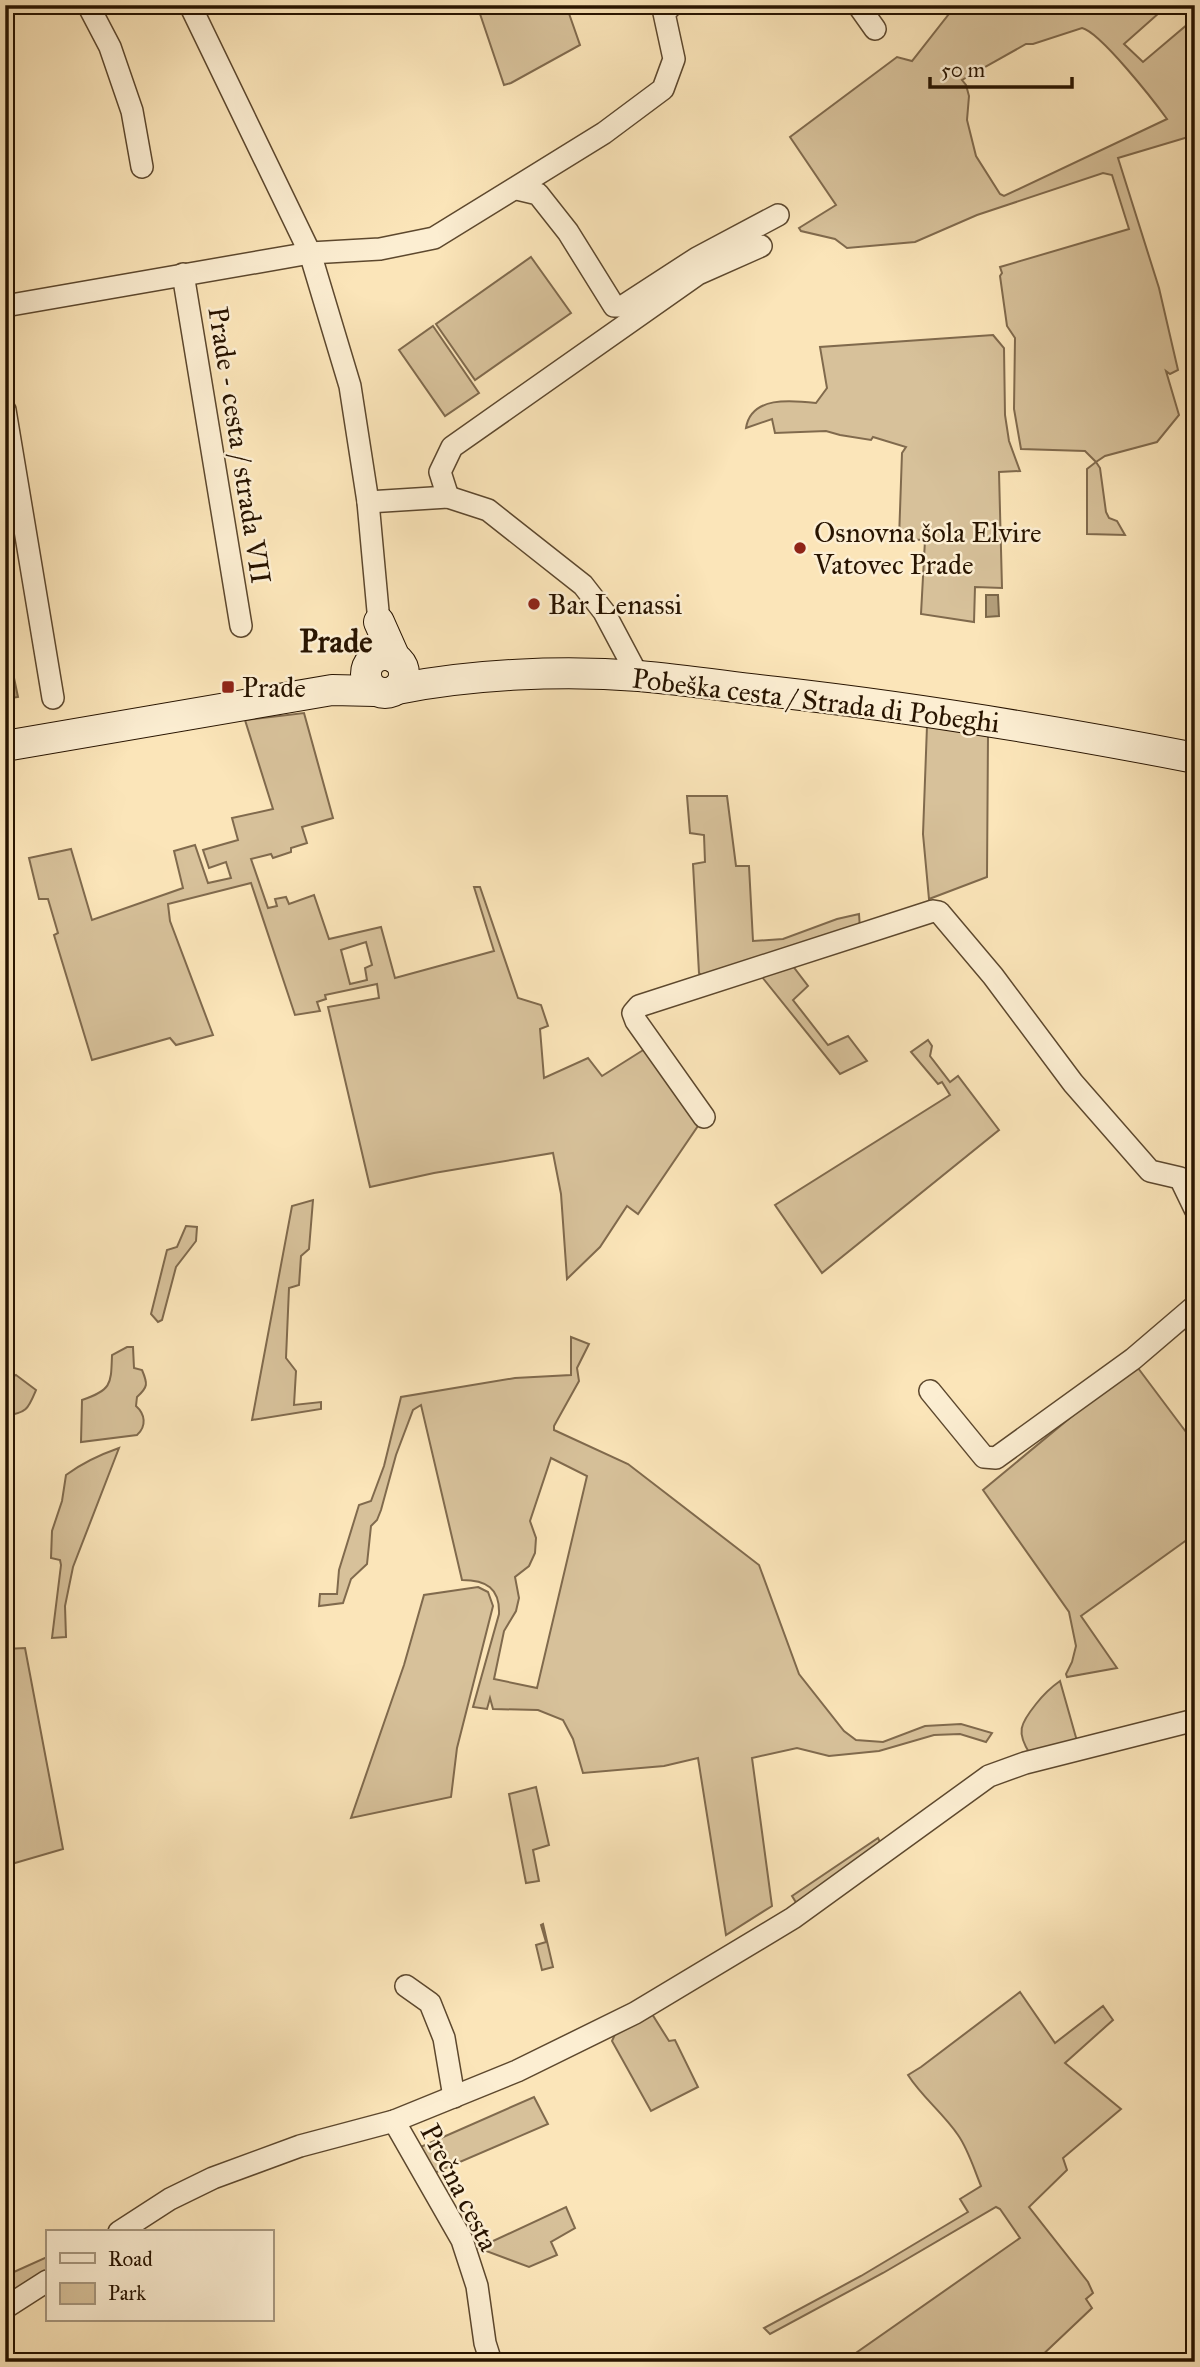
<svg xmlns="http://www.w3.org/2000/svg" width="1200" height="2367" viewBox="0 0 1200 2367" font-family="'IM FELL Great Primer',serif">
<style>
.green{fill:#d7c19a;stroke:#806a4d;stroke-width:2;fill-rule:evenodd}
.water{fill:#b39e7a;stroke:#7b6749;stroke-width:2}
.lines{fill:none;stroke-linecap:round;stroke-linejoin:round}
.street-casing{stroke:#5d482e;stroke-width:24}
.secondary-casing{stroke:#281400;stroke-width:32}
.street{stroke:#fceed2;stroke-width:21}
.secondary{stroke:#fceed2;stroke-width:30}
.poi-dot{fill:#8f2418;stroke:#fceed2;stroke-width:2.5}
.labels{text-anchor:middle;stroke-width:5;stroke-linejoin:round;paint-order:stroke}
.street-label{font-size:28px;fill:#281400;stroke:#fceed2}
.poi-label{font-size:28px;fill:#281400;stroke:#fceed2;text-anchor:start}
.quarter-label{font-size:32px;font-weight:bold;fill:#281400;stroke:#fceed2}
</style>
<rect width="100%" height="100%" fill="#fbe5b9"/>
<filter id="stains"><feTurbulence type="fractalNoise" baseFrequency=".00286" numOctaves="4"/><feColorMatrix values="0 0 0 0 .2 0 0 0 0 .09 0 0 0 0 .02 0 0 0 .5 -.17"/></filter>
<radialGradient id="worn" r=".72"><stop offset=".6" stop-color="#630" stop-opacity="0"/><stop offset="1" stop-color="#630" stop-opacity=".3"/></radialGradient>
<g class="green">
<polygon points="477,5 566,5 580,45 511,83 504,85"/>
<path d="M 956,5 L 1168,5 L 1124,44 L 1143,62 L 1195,18 L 1195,135 L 1118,158 L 1159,288 L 1178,370 L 1170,374 L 1166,371 L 1179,415 L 1157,442 L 1105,456 L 1096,462 L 1100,468 L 1106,512 L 1109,518 L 1117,521 L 1125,535 L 1087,534 L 1087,469 L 1096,462 L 1085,451 L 1021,449 L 1014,409 L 1015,338 L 1007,326 L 1000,276 L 1002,273 L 1000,267 L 1129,229 L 1112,175 L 1103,173 L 977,215 L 915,242 L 847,248 L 835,239 L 801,231 L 799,228 L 836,205 L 790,137 L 897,57 L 912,61 ZM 1082,28 C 1100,32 1154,101 1167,119 L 1004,196 L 1000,194 L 976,156 L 967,120 L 969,96 L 966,85 L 962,80 L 1026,44 L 1033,44 Z"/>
<polygon points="531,257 571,313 475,380 436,324"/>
<polygon points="433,326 479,393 445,416 399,350"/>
<path d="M 993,335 L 1004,348 L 1005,415 L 1009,441 L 1020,471 L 999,472 L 1002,588 L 975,587 L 974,622 L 921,614 L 925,540 L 899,539 L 902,453 L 906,447 L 873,437 L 871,440 L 840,435 L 826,431 L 775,433 L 772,419 L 746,428 C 751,396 791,400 816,403 L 827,388 L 820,347 Z"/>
<path d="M 304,713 L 333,818 L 302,827 L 307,843 L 291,848 L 291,852 L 273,858 L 271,854 L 251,859 L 268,908 L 277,906 L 275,899 L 286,897 L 289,904 L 314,895 L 329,939 L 381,927 L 395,978 L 494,951 L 474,887 L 480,887 L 518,998 L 541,1005 L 548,1026 L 540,1029 L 544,1078 L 588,1058 L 602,1076 L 648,1047 L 702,1120 L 638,1214 L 627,1206 L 600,1247 L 567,1279 L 561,1194 L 553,1153 L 434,1173 L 370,1187 L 328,1007 L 379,998 L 377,984 L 325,995 L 326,999 L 317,1002 L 320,1011 L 295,1015 L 251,883 L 168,904 L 170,921 L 213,1035 L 176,1045 L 170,1038 L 92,1060 L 54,935 L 58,933 L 48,899 L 39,899 L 29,858 L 71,849 L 92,920 L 183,888 L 174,851 L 195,845 L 208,883 L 231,878 L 226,862 L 209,868 L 203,850 L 238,840 L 232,818 L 273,809 L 245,720 ZM 366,942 L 372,965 L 365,968 L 367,980 L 350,984 L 341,950 Z"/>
<polygon points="927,726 988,735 987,877 929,899 923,834"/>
<polygon points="687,796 727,796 736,866 749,866 753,941 783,939 837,919 859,914 860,929 705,980 699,973 693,864 705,862 704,835 690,833"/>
<polygon points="789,961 808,986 793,1000 828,1045 848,1036 867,1061 840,1074 758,972"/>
<polygon points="928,1040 932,1046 930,1056 950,1082 958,1076 999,1130 822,1273 775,1205 950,1095 942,1082 938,1084 911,1052"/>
<polygon points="313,1200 309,1249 301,1256 299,1285 289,1288 286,1358 296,1371 294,1405 321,1402 321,1409 252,1420 292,1206"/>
<polygon points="186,1226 197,1227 196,1241 176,1267 162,1320 158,1322 151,1314 167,1250 177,1247"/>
<path d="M 571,1337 L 589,1344 L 577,1368 L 579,1381 L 554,1426 L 554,1430 L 628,1464 L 759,1565 L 799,1674 L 844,1731 L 856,1740 L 883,1742 L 925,1726 L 961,1724 L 992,1733 L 986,1742 L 960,1734 L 934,1735 L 879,1751 L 829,1756 L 797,1748 L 752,1758 L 772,1906 L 726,1935 L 698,1758 L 664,1766 L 583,1773 L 573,1739 L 563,1720 L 538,1710 L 493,1709 L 490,1698 L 487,1709 L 473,1707 L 499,1614 C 500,1588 486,1580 462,1580 L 421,1405 L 413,1410 L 396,1455 L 381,1510 L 377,1520 L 371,1526 L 367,1564 L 351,1579 L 343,1603 L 319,1606 L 320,1594 L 337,1594 L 339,1570 L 359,1505 L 371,1501 L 384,1466 L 401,1397 L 515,1378 L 571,1375 ZM 551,1458 L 587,1476 L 537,1688 L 494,1679 L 504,1631 L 516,1611 L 519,1598 L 515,1577 L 529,1566 L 535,1553 L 536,1538 L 530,1521 Z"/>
<path d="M 127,1347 L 133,1347 L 134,1368 L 142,1370 C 148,1384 148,1387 137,1397 L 136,1406 C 145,1414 147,1426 137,1435 L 81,1442 L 82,1400 C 112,1390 111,1384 112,1355 Z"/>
<polygon points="1135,1364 1195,1444 1195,1534 1081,1616 1117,1668 1067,1677 1066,1674 1072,1662 1076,1646 1069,1612 983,1490"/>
<path d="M 16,1375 L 36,1390 C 28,1409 27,1413 5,1416 L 5,1380 Z"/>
<path d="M 119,1448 L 73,1567 L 65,1606 L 66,1637 L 52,1638 L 61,1565 L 60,1560 L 51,1558 L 52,1531 L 62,1501 L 66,1475 C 82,1463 99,1455 119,1448 Z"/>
<polygon points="478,1587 488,1592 493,1606 457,1748 451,1797 351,1818 404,1665 424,1595"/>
<polygon points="25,1648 63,1849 15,1863 6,1864 5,1649"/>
<path d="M 1060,1681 L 1077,1741 L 1030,1754 C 1016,1732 1020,1724 1036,1704 C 1043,1695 1050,1688 1060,1681 Z"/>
<polygon points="536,1787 549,1845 533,1850 539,1881 526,1883 509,1794"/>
<polygon points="878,1838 882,1846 797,1904 792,1896"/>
<polygon points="543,1924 553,1967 542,1970 536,1945 546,1942 541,1925"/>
<path d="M 1020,1992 L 1055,2043 L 1103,2006 L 1113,2020 L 1065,2063 L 1121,2109 L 1063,2158 L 1067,2170 L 1029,2207 L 1088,2282 L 1093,2293 L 1086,2299 L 1092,2308 L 1035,2362 L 843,2362 L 1020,2238 L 1000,2209 L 996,2207 L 883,2273 L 770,2334 L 764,2328 L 861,2276 L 968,2212 L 960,2199 L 981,2186 C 974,2169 968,2149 958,2135 C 943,2113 922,2097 908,2075 L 921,2067 Z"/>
<polygon points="652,2014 669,2041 675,2040 698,2087 651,2111 612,2041 616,2032"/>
<polygon points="534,2097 548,2124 432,2174 416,2149"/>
<polygon points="566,2207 575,2228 551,2242 557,2255 529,2267 478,2248"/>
<polygon points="47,2257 47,2275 5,2299 5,2276"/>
</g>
<g class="water">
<polygon points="986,595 998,595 999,616 986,617"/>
<polygon points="14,678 18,697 5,699 5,679"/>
</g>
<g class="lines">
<g class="street-casing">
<g id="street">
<polyline points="88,5 110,47 132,111 142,167"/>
<polyline points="190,5 310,253 350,386 368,502 379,622"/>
<polyline points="858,5 875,29"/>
<polyline points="517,189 538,194 568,232 614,306 623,306 697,258 778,215"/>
<polyline points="183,274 241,626"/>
<polyline points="5,306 310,253 380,249 434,238 604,133 663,89 674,59 664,13 672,5"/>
<polyline points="5,410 53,698"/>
<polyline points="448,497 440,472 452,447 698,274 761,246"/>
<polyline points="368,502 448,497 488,510 583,585 604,612 638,676"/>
<polyline points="704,1117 636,1021 633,1013 639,1006 933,911 939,912 993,976 1073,1083 1150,1171 1180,1178 1195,1209"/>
<polyline points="930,1391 984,1457 996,1458 1133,1359 1195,1306"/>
<polyline points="406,1986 430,2003 444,2038 454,2097"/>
<polyline points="394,2121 462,2240 477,2286 485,2343 491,2362"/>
<polyline points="119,2232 170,2199 213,2178 300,2146 394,2121 517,2071 635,2013 793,1918 989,1776 1025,1763 1195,1720"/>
<polyline points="5,2308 47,2281"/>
</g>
</g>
<g class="secondary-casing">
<g id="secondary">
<polyline points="379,622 395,658"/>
<circle cx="385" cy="674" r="19"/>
<path d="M 397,689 C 472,674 563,670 639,676 C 685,680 731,687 776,692 C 917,708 1056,731 1195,758"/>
<polyline points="5,746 332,690 375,691"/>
</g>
</g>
<use href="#street" class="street"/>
<use href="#secondary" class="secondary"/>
</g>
<g class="poi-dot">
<circle cx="800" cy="548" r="7"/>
<circle cx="534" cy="604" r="7"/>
<rect x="221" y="680" width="14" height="14" rx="3.5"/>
</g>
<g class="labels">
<g class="street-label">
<text transform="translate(240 445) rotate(81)" y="10">Prade - cesta / strada VII</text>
<text transform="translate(816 700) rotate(7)" y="10">Pobeška cesta / Strada di Pobeghi</text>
<text transform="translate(460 2187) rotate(63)" y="10">Prečna cesta</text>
</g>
<g class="poi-label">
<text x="814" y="542">Osnovna šola Elvire<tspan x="814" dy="32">Vatovec Prade</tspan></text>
<text x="548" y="614">Bar Lenassi</text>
<text x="242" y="697">Prade</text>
</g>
<g class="quarter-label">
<text x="336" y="652">Prade</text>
</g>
</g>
<rect width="1200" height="2367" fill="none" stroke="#fbe5b9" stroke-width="28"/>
<rect x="7" y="7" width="1186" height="2353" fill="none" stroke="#281400" stroke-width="3.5"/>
<rect x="14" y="14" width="1172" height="2339" fill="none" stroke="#281400" stroke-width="2"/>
<rect x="46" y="2230" width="228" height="91" fill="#fceed2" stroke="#a7977e" stroke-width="2"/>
<rect x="60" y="2253" width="35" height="10" fill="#fceed2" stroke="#a7977e" stroke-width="2"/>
<text x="108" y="2266" font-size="21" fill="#281400">Road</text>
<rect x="60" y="2283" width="35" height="21" fill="#d7c19a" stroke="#a7977e" stroke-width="2"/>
<text x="108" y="2300" font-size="21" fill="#281400">Park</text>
<path d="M930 77v10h142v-10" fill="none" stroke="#281400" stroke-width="3.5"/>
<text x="941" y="77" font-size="21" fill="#281400" stroke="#fceed2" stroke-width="5" paint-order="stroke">50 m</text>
<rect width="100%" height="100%" filter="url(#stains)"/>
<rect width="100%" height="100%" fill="url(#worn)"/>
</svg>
